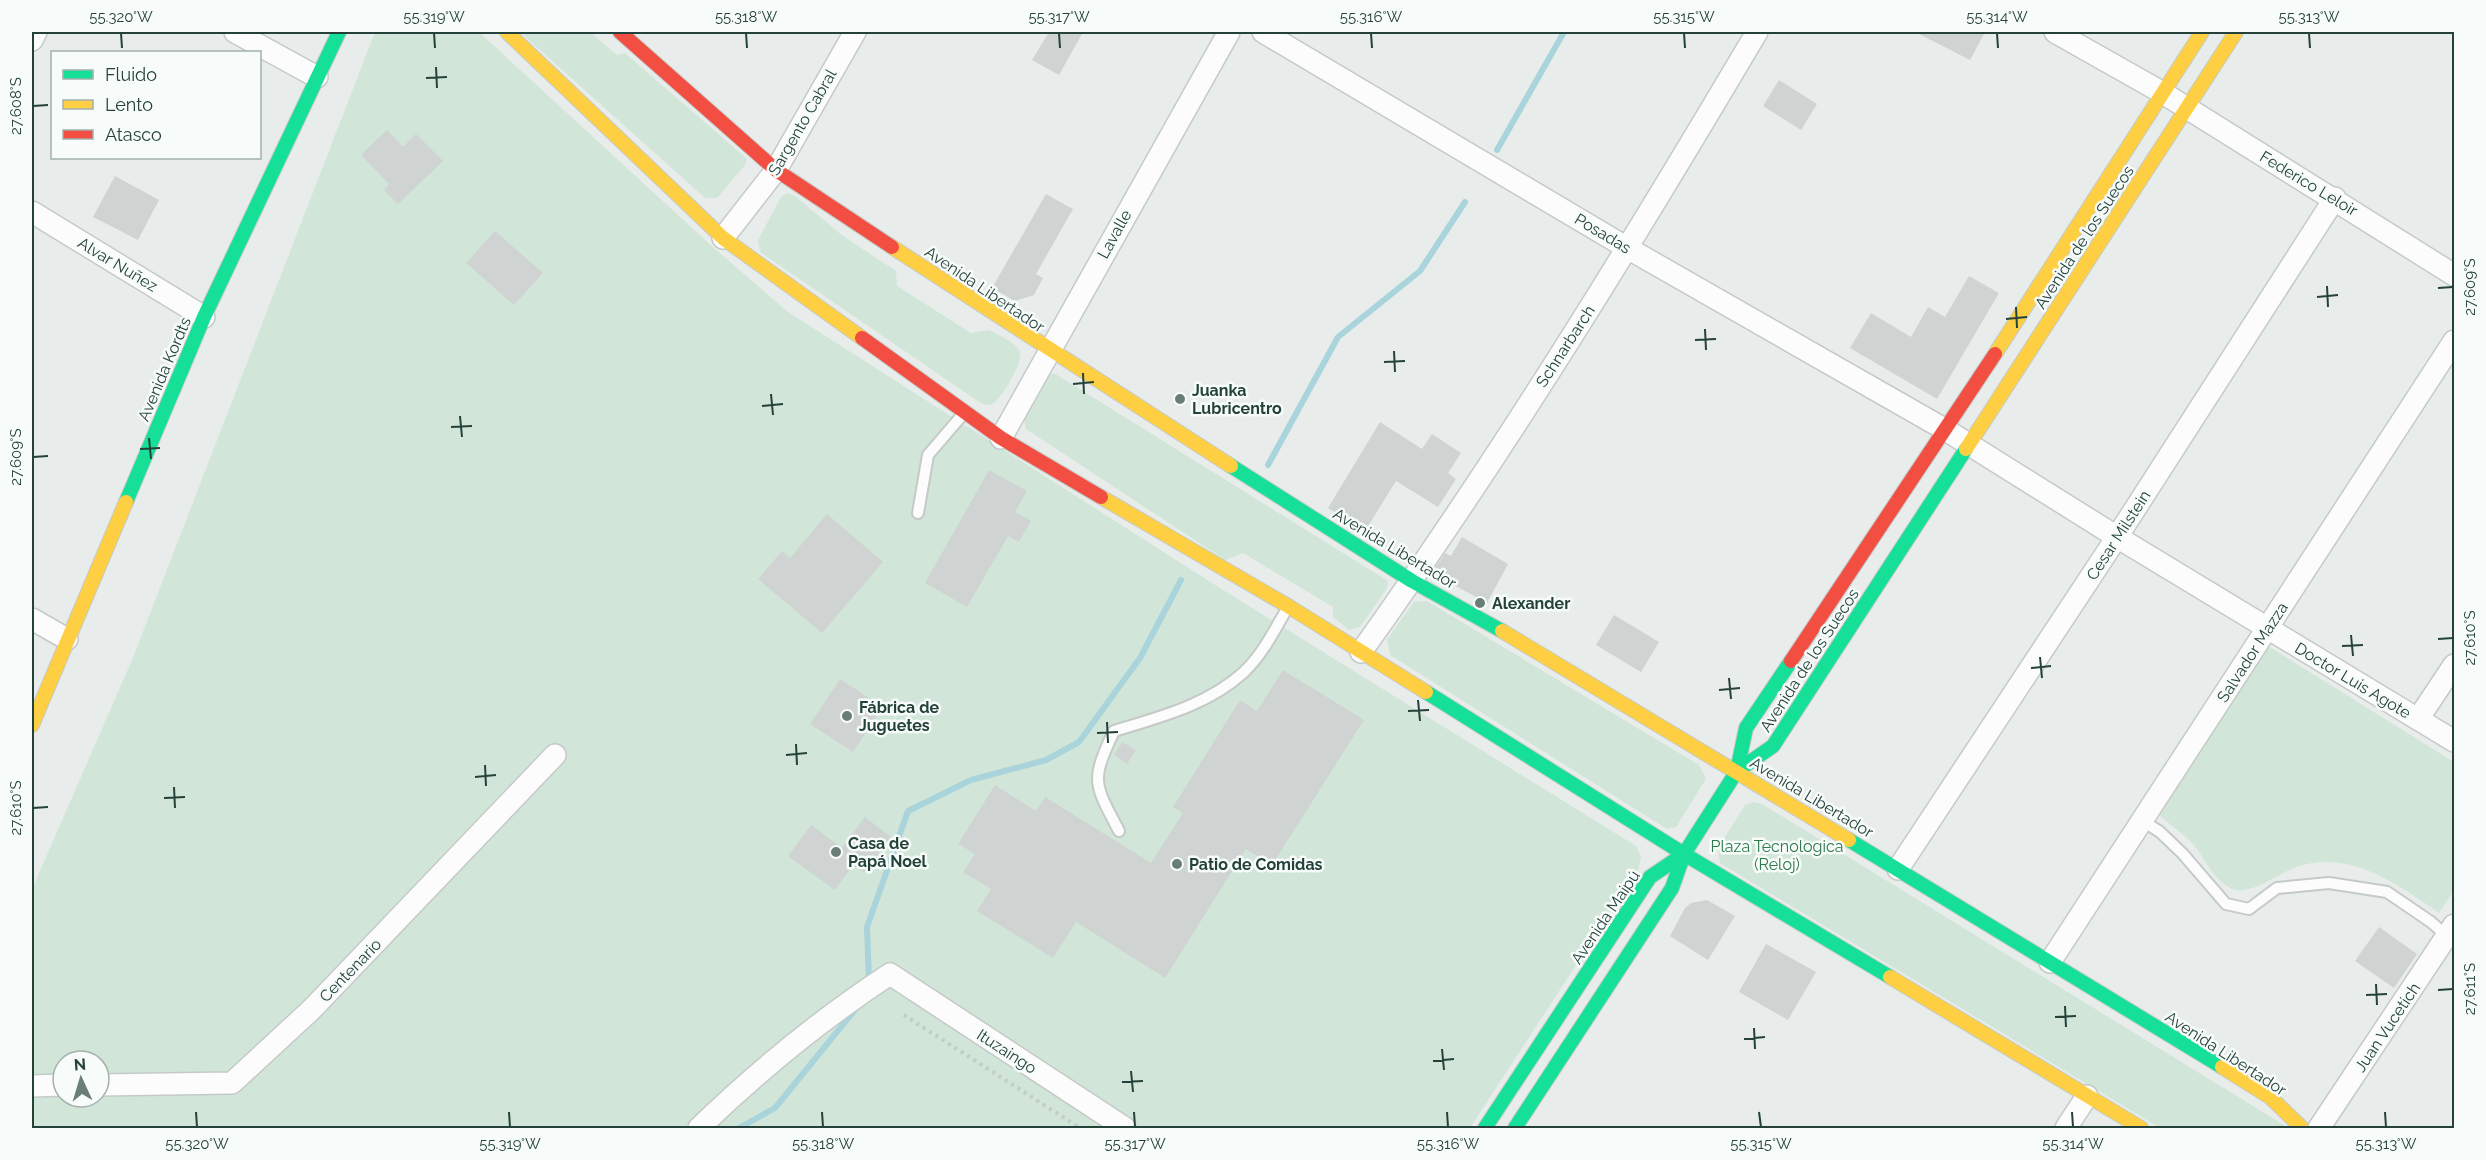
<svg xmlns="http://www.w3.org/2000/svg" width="2486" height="1160" viewBox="0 0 2486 1160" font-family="Raleway,sans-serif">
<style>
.green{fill:#d1e6d8;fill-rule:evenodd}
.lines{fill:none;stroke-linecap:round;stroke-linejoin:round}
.stream{stroke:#a9d4db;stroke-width:6}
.building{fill:#cfd4d2}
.lane-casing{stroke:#c5cac8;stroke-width:14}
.street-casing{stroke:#c5cac8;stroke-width:24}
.fast-casing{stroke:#c3cbc8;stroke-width:16}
.slow-casing{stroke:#c3cbc8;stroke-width:16}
.jam-casing{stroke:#c3cbc8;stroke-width:16}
.path{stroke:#c3ccca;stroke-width:4;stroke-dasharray:3 4.5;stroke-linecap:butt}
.lane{stroke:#fcfcfc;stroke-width:10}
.street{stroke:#fcfcfc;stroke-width:21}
.fast{stroke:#16e098;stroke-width:14}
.slow{stroke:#ffcf43;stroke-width:14}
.jam{stroke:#f24e42;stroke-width:14}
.ticks{fill:none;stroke:#24423a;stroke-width:2}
.poi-dot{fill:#697e78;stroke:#f7fbf9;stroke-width:2}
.labels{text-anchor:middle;stroke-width:5;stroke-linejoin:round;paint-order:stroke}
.street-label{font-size:16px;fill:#24423a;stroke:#f7fbf9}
.poi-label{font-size:16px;font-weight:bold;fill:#24423a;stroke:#f7fbf9;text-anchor:start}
.park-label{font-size:16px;fill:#2d7a4b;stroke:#f7fbf9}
.neatline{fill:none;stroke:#24423a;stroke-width:2}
.ticks-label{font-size:15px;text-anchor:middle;fill:#24423a}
</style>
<rect width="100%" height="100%" fill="#e8edeb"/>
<g class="green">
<path d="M 375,32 L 479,32 L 714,248 L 788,312 L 1220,588 L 1636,846 L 1641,857 L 1638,870 L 1470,1128 L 32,1128 L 32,889 L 132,660 ZM 63,1061 L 99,1061 L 99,1097 L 63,1097 Z"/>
<polygon points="520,32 590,32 617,55 625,53 747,159 745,165 717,198 705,198"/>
<path d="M 788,193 L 796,197 L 843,236 L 896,271 L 897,286 L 971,333 L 989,330 C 998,335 1016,342 1020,352 C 1024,361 1001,400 992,404 C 987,406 983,404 979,402 L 760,252 L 758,240 L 781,197 Z"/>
<polygon points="1054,373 1388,581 1387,588 1360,627 1349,630 1333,617 1333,607 1243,553 1225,560 1026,429 1023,416 1044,378"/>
<polygon points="1427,601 1699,765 1706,779 1676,827 1667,829 1390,655 1387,639 1414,602"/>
<path d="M 2268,646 L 2454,762 L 2454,890 L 2439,913 C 2397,884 2351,849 2296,867 C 2279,873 2250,896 2233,889 C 2213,881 2206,860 2194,845 C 2184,834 2170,825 2159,815 Z"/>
<polygon points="1754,802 1762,804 2289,1128 2160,1128 1720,863 1718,848 1745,805"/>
</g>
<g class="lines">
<g class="stream">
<polyline points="1497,150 1564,32"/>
<polyline points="1268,465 1338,337 1420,271 1465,202"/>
<polyline points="869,982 867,927 908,811 971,780 1046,760 1079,742 1140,658 1181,580"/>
<polyline points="739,1128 775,1108 858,1006"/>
</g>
</g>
<g class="building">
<polygon points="1049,32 1083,32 1059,75 1032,60"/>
<polygon points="1915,32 1985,32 1970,60"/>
<polygon points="1779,80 1817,104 1801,130 1763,106"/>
<polygon points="387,130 403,147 416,134 443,161 398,204 384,190 389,184 361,155"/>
<polygon points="115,176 159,200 138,240 93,217"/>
<polygon points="1046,194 1073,209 1036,274 1043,278 1034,295 1015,301 992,288"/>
<polygon points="495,231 543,273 514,305 466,263"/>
<polygon points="1969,276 1999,293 1937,399 1850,348 1871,313 1911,337 1928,307 1945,317"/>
<polygon points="1380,422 1422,449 1432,434 1461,453 1448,473 1456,479 1438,507 1396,481 1365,531 1328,508"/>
<polygon points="989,470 1027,491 1015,512 1031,521 1019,542 1008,536 967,607 925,583"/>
<polygon points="827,514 883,562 822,633 758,579 782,551 790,558"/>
<polygon points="1462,537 1508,564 1487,603 1432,573 1445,553 1451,556"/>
<polygon points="1614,615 1659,642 1641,672 1596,645"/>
<polygon points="1283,670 1364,720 1272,865 1246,849 1165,978 1076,922 1053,958 977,911 991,889 963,872 975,854 958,844 995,785 1036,811 1045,797 1151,863 1183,813 1173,807 1240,700 1257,711"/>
<polygon points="840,679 883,707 853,752 810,724"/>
<polygon points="1122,742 1136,750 1127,764 1114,755"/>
<polygon points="865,817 891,837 864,873 853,865 835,890 788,856 811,825 842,848"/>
<polygon points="1707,900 1735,916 1708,960 1670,936 1685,908 1691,903"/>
<polygon points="2379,927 2417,954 2394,988 2355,961"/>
<polygon points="1766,944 1816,972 1788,1020 1739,992"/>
</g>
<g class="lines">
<g class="lane-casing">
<g id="lane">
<polyline points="918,513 928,455 964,413"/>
<polyline points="2143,821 2160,832 2183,854 2226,904 2249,909 2277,888 2329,883 2387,892 2431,922 2447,936"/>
<path d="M 1119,831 C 1094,783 1090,782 1114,731 C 1160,717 1208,705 1244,672 C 1263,654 1275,629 1288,607"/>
</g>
</g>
<g class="street-casing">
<g id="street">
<polyline points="235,32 317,77"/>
<polyline points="1263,32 1629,249 1946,430 2117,537 2454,741"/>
<polyline points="2055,32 2163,93 2454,275"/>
<polyline points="32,40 36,32"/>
<polyline points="32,212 204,317"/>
<polyline points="723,238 776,170 855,32"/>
<polyline points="1001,438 1229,32"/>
<polyline points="32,619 67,639"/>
<path d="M 1361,652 C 1504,452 1632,243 1757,32"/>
<polyline points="2418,719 2454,665"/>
<polyline points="1898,869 2117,537 2335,198"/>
<polyline points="2050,962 2454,341"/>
<polyline points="99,1085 232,1083 312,1009 555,755"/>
<polyline points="32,1086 63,1085"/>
<path d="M 699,1128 C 758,1071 820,1020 890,974 L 1125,1128"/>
<polyline points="2066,1128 2087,1096"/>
<polyline points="2319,1128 2454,925"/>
</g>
</g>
<g class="fast-casing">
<g id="fast">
<polyline points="1231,466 1412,581 1502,631"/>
<polyline points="126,502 204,317 339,32"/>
<polyline points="1426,692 1684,854 1890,977"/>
<polyline points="1737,771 1773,746 1966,449"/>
<polyline points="1849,840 2222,1067"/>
<polyline points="1485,1128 1650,877 1684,854"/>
<polyline points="1515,1128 1672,888 1684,854 1737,771 1746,728 1791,661"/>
</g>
</g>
<g class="slow-casing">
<g id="slow">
<polyline points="507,32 723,238 862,338"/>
<polyline points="892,247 1231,466"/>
<polyline points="1995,354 2202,32"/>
<polyline points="1966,449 2236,32"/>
<polyline points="1101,497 1288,606 1426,692"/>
<polyline points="1502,631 1849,840"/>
<polyline points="32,725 126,502"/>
<polyline points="1890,977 2141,1128"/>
<polyline points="2222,1067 2270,1097 2302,1128"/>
</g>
</g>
<g class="jam-casing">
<g id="jam">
<polyline points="620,32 776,170 892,247"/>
<polyline points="862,338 1001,438 1101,497"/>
<polyline points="1791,661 1995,354"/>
</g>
</g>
<polyline class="path" points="904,1015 1080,1128"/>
<use href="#lane" class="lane"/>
<use href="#street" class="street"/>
<use href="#fast" class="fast"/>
<use href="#slow" class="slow"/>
<use href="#jam" class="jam"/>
</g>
<path class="ticks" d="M 121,33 L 122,48M 434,33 L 435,48M 746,33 L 747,48M 1059,33 L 1060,48M 1371,33 L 1372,48M 1684,33 L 1685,48M 1997,33 L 1998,48M 2309,33 L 2310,48M 436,67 L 437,88M 426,78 L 447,77M 33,106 L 48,105M 2327,286 L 2328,307M 2438,288 L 2453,287M 2317,297 L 2338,295M 2016,307 L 2017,328M 2006,319 L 2027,317M 1705,329 L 1706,350M 1695,340 L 1716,339M 1394,351 L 1395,372M 1384,362 L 1405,361M 1083,373 L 1084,394M 1073,384 L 1094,382M 771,394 L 773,415M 762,406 L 783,404M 460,416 L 462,437M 451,427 L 472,426M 149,438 L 151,459M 140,449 L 160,448M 33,457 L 48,456M 2351,635 L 2353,656M 2438,639 L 2453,638M 2342,646 L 2363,645M 2040,657 L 2042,678M 2031,668 L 2051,666M 1729,678 L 1731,699M 1719,690 L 1740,688M 1418,700 L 1420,721M 1408,711 L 1429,710M 1107,722 L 1108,743M 1097,733 L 1118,732M 796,744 L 797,765M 786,755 L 807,753M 485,765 L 486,786M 475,777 L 496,775M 174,787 L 175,808M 164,798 L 185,797M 33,808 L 48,807M 2376,984 L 2377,1005M 2438,990 L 2453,989M 2366,995 L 2387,994M 2065,1006 L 2066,1027M 2055,1017 L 2076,1016M 1754,1028 L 1755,1049M 1744,1039 L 1765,1037M 1442,1049 L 1444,1070M 1433,1061 L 1454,1059M 1131,1071 L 1133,1092M 1122,1082 L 1143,1081M 196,1112 L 197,1127M 509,1112 L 510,1127M 822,1112 L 823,1127M 1134,1112 L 1135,1127M 1447,1112 L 1448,1127M 1759,1112 L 1761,1127M 2072,1112 L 2073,1127M 2385,1112 L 2386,1127"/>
<g class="poi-dot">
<circle cx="1180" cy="399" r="6"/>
<circle cx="1480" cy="603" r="6"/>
<circle cx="847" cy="716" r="6"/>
<circle cx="836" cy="852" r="6"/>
<circle cx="1177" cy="864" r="6"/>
</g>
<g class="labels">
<g class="street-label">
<text transform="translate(802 122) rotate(-60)" y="6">Sargento Cabral</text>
<text transform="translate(2309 183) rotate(31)" y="6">Federico Leloir</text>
<text transform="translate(1603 233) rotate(31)" y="6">Posadas</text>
<text transform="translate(1114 234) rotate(-61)" y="6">Lavalle</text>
<text transform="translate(2084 237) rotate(-57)" y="6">Avenida de los Suecos</text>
<text transform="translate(118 264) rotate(31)" y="6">Alvar Nuñez</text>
<text transform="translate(985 289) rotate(34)" y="6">Avenida Libertador</text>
<text transform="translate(1565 346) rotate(-57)" y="6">Schnarbarch</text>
<text transform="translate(164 369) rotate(-67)" y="6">Avenida Kordts</text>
<text transform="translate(2118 535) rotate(-57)" y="6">Cesar Milstein</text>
<text transform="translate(1395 548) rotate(31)" y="6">Avenida Libertador</text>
<text transform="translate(2252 652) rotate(-57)" y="6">Salvador Mazza</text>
<text transform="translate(1809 660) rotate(-57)" y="6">Avenida de los Suecos</text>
<text transform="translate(2353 680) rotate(31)" y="6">Doctor Luis Agote</text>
<text transform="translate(1812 797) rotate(31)" y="6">Avenida Libertador</text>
<text transform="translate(1605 917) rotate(-56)" y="6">Avenida Maipú</text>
<text transform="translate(350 970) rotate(-46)" y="6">Centenario</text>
<text transform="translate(2387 1027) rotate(-56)" y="6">Juan Vucetich</text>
<text transform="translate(1007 1051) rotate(33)" y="6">Ituzaingo</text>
<text transform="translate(2226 1053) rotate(33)" y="6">Avenida Libertador</text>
</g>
<g class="poi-label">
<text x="1192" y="396">Juanka<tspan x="1192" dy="18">Lubricentro</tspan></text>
<text x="1492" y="609">Alexander</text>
<text x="859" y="713">Fábrica de<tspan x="859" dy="18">Juguetes</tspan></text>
<text x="848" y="849">Casa de<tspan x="848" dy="18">Papá Noel</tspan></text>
<text x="1189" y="870">Patio de Comidas</text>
</g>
<g class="park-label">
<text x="1777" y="852">Plaza Tecnologica<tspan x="1777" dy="18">(Reloj)</tspan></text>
</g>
</g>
<rect width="2486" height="1160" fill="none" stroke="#f7fbf9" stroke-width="66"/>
<rect x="51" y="51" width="210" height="108" fill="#f7fbf9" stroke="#a3b1ad" stroke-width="1.5"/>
<rect x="63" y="70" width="30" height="9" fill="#16e098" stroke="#a3b1ad" stroke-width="1.5"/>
<text x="105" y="81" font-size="18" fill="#24423a">Fluido</text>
<rect x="63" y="100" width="30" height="9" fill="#ffcf43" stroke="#a3b1ad" stroke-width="1.5"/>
<text x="105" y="111" font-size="18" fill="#24423a">Lento</text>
<rect x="63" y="130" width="30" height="9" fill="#f24e42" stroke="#a3b1ad" stroke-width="1.5"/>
<text x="105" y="141" font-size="18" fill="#24423a">Atasco</text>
<g transform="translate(81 1079) rotate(356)"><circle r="28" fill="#f7fbf9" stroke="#a3b1ad" stroke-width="1.5"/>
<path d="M0-4.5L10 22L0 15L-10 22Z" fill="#697e78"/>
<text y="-9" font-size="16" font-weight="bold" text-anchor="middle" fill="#24423a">N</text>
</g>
<rect x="33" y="33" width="2420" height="1094" class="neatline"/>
<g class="ticks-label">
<text x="121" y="22">55.320°W</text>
<text x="434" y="22">55.319°W</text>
<text x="746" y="22">55.318°W</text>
<text x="1059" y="22">55.317°W</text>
<text x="1371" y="22">55.316°W</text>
<text x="1684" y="22">55.315°W</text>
<text x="1997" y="22">55.314°W</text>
<text x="2309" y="22">55.313°W</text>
<text transform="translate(16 106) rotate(-90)" y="5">27.608°S</text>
<text transform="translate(2470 287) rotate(-90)" y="5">27.609°S</text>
<text transform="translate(16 457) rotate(-90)" y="5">27.609°S</text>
<text transform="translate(2470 638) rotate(-90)" y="5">27.610°S</text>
<text transform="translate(16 808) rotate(-90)" y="5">27.610°S</text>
<text transform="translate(2470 989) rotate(-90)" y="5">27.611°S</text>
<text x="197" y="1149">55.320°W</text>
<text x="510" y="1149">55.319°W</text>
<text x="823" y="1149">55.318°W</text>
<text x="1135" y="1149">55.317°W</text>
<text x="1448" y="1149">55.316°W</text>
<text x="1761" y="1149">55.315°W</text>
<text x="2073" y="1149">55.314°W</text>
<text x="2386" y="1149">55.313°W</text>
</g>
</svg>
